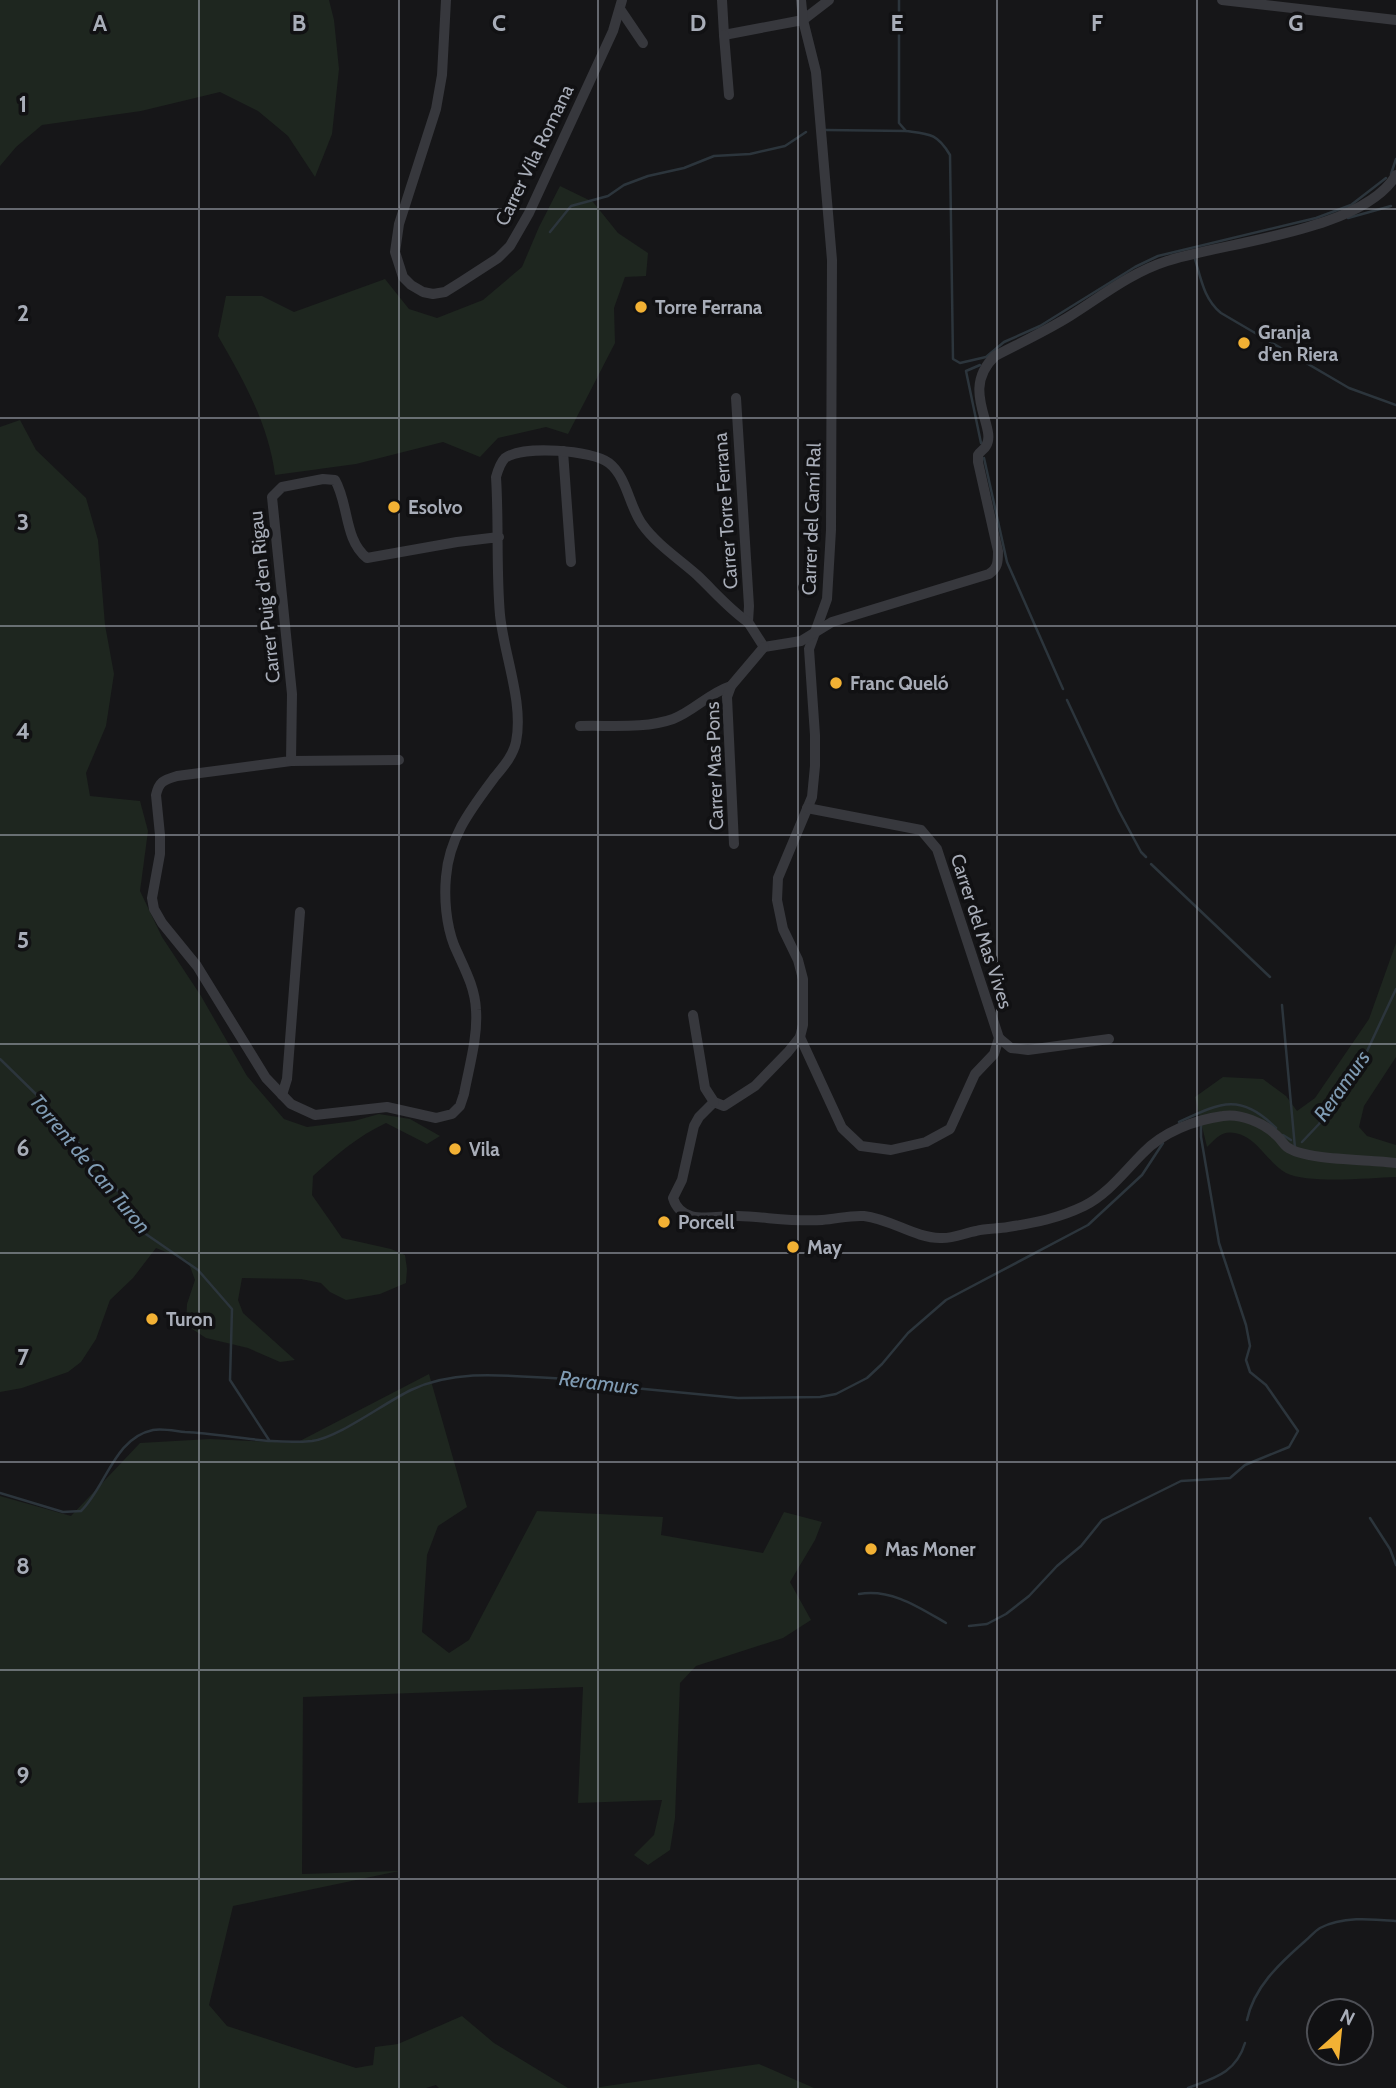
<svg xmlns="http://www.w3.org/2000/svg" width="1396" height="2088" viewBox="0 0 1396 2088" font-family="Cabin,sans-serif">
<style>
.green{fill:#1e261f}
.lines{fill:none;stroke-linecap:round;stroke-linejoin:round}
.stream{stroke:#2c353c;stroke-width:2.5}
.street{stroke:#37383d;stroke-width:10}
.grid{fill:none;stroke:#a8adb8;stroke-width:2;stroke-opacity:0.55}
.poi-dot{fill:#f2b134;stroke:#111113;stroke-width:2.5}
.labels{text-anchor:middle;stroke-width:7;stroke-linejoin:round;paint-order:stroke}
.street-label{font-size:19px;fill:#a8adb8;stroke:#111113}
.poi-label{font-size:19px;font-weight:bold;fill:#a8adb8;stroke:#111113;text-anchor:start}
.water-label{font-size:21px;font-style:italic;fill:#7f9bb3;stroke:#111113}
.grid-label{font-size:23px;text-anchor:middle;font-weight:bold;fill:#a8adb8;stroke:#111113;stroke-width:7;stroke-linejoin:round;paint-order:stroke}
</style>
<rect width="100%" height="100%" fill="#161618"/>
<g class="green">
<polygon points="0,0 329,0 334,20 339,69 332,134 315,177 288,136 258,111 220,92 141,111 42,125 16,147 0,166"/>
<path d="M 560,186 L 593,202 L 618,233 L 648,253 L 646,276 L 625,277 L 614,308 L 615,343 L 568,434 L 546,427 L 498,438 L 480,457 L 443,442 L 356,464 L 275,475 C 269,425 243,379 218,336 L 226,296 L 262,296 L 294,312 L 385,279 L 409,309 L 437,318 L 483,300 L 522,267 L 539,227 Z"/>
<path d="M 20,420 L 36,450 L 86,498 L 98,540 L 105,625 L 114,674 L 106,726 L 86,773 L 90,796 L 140,801 L 148,831 L 140,891 L 162,937 L 201,996 L 247,1076 L 284,1119 L 307,1127 L 354,1121 L 379,1114 L 410,1119 L 440,1136 L 427,1144 L 386,1123 C 358,1136 336,1155 313,1176 L 312,1195 L 342,1238 L 391,1249 L 405,1255 L 407,1269 L 406,1283 L 380,1294 L 346,1300 L 330,1292 L 321,1283 L 301,1279 L 242,1278 L 238,1300 L 243,1313 L 295,1360 L 280,1362 L 248,1348 L 206,1338 L 186,1325 L 187,1304 L 195,1280 L 188,1261 L 156,1248 L 133,1278 L 110,1300 L 96,1339 L 81,1362 L 68,1372 L 22,1388 L 0,1392 L 0,427 Z"/>
<path d="M 1396,943 L 1396,1057 L 1364,1106 L 1359,1127 L 1367,1136 L 1396,1145 L 1396,1177 C 1370,1178 1308,1184 1286,1173 C 1268,1163 1257,1137 1235,1133 C 1222,1130 1215,1139 1207,1147 L 1195,1097 L 1223,1077 L 1263,1079 L 1286,1096 L 1297,1111 L 1315,1098 L 1369,1019 Z"/>
<polygon points="429,1374 467,1507 438,1526 427,1555 422,1632 449,1653 469,1640 537,1511 663,1517 661,1535 763,1553 784,1512 822,1522 815,1540 790,1582 811,1620 783,1638 696,1666 680,1683 675,1818 670,1850 648,1865 634,1855 654,1835 662,1800 578,1803 583,1687 303,1697 302,1874 399,1871 233,1906 209,2005 227,2026 356,2068 373,2065 375,2047 398,2044 462,2016 494,2043 568,2088 439,2088 436,2085 426,2088 0,2088 0,1496 71,1516 140,1443 210,1439 296,1443"/>
<polygon points="759,2064 814,2088 593,2088"/>
</g>
<g class="lines">
<g class="stream">
<path d="M 899,0 L 899,123 L 906,131 C 929,134 937,133 950,155 L 953,359 L 960,363 L 986,357 L 1004,342 L 1040,326 L 1135,267 L 1158,256 L 1316,218 L 1351,205 L 1386,178"/>
<polyline points="826,130 906,131"/>
<polyline points="1391,174 1396,159"/>
<polyline points="1348,218 1391,206"/>
<polyline points="550,232 571,206 608,196 624,185 648,176 684,168 714,156 750,154 785,146 806,132"/>
<path d="M 1195,259 C 1201,279 1204,299 1221,313 L 1349,388 L 1396,405"/>
<polyline points="980,365 966,371 981,443"/>
<polyline points="984,458 1007,562 1063,689"/>
<polyline points="1067,700 1119,811 1141,852 1146,857"/>
<polyline points="1151,864 1270,977"/>
<polyline points="1282,1005 1295,1148"/>
<polyline points="0,1059 43,1101 88,1154 122,1196 140,1230 198,1270 232,1309 230,1380 269,1440"/>
<path d="M 1179,1122 C 1220,1103 1240,1092 1276,1128"/>
<polyline points="1283,1135 1291,1140"/>
<polyline points="1302,1142 1319,1124 1362,1062 1396,989"/>
<path d="M 0,1493 L 63,1512 L 81,1511 C 106,1487 114,1438 153,1430 C 162,1428 175,1431 185,1432 C 227,1434 269,1445 312,1441 C 338,1438 384,1403 411,1390 C 460,1367 516,1377 568,1379 L 580,1377 L 613,1386 L 738,1398 L 820,1397 L 836,1394 L 867,1378 L 882,1364 L 908,1333 L 946,1300 L 1088,1225 L 1142,1175 L 1163,1143"/>
<polyline points="1370,1518 1390,1549 1396,1565"/>
<path d="M 859,1594 C 891,1588 920,1608 946,1623"/>
<polyline points="969,1626 987,1624 1006,1614 1029,1596 1057,1566 1081,1546 1102,1520 1181,1481 1230,1478 1245,1465 1289,1447 1298,1431 1266,1385 1250,1372 1246,1360 1250,1346 1246,1325 1219,1243 1201,1137 1201,1125"/>
<path d="M 1247,2020 C 1254,1987 1279,1964 1304,1942 C 1309,1938 1315,1931 1320,1928 C 1343,1916 1372,1919 1396,1921"/>
<path d="M 1188,2088 C 1214,2078 1236,2073 1245,2043"/>
</g>
<g class="street">
<polyline points="446,0 442,75 436,109 399,224 395,252 403,277 411,285 423,292 433,294 445,292 461,282 498,258 510,246 529,213 613,31 622,0"/>
<polyline points="722,0 724,35 803,20 829,0"/>
<path d="M 801,0 L 803,20 L 816,72 L 832,260 L 831,530 L 827,599 L 809,649 L 815,735 L 815,766 L 812,797 L 778,878 L 777,900 L 783,929 L 798,960 L 803,979 L 803,1025 L 800,1037 L 788,1052 L 755,1086 L 724,1106 L 714,1102 L 699,1117 L 694,1126 L 682,1180 L 673,1198 C 682,1227 715,1215 738,1216 C 766,1217 794,1222 822,1220 C 837,1219 850,1215 864,1216 C 891,1219 915,1238 940,1238 C 953,1239 964,1233 976,1231 C 987,1228 997,1229 1008,1227 C 1035,1223 1059,1218 1084,1206 C 1108,1194 1124,1172 1143,1153 C 1163,1132 1194,1120 1223,1116 C 1240,1113 1264,1123 1276,1135 C 1280,1138 1283,1144 1287,1147 C 1306,1161 1370,1159 1396,1163"/>
<polyline points="1222,0 1396,20"/>
<polyline points="620,9 643,43"/>
<polyline points="724,35 729,95"/>
<path d="M 736,398 L 749,606 L 748,622 L 764,647 L 801,641 L 832,622 L 989,574 C 998,568 998,562 998,551 L 978,462 L 978,455 C 980,451 984,450 986,446 C 998,428 959,390 995,356 C 1020,343 1046,331 1070,316 C 1102,296 1130,273 1167,261 C 1226,242 1363,231 1396,175"/>
<polyline points="563,451 571,562"/>
<path d="M 499,537 L 457,542 L 367,558 C 344,540 349,504 335,480 L 323,479 L 282,487 L 272,497 L 292,694 L 291,761 L 177,776 C 164,780 159,781 156,795 L 160,835 L 160,854 L 152,898 L 154,909 L 162,923 L 197,966 L 266,1078 L 291,1104 L 315,1115 L 387,1107 L 436,1118 L 452,1114 L 460,1106 L 464,1094 C 469,1067 478,1037 476,1010 C 475,986 463,966 454,945 C 446,924 444,898 446,877 C 449,837 471,809 494,778 C 503,767 513,756 516,742 C 524,703 504,655 500,615 C 496,570 499,523 496,477 C 498,470 500,463 505,458 C 523,445 592,450 609,463 C 627,477 629,506 642,524 C 656,544 679,559 697,575 C 714,591 729,609 748,622"/>
<path d="M 580,726 C 609,725 645,729 673,719 C 694,711 709,693 731,686"/>
<polyline points="291,761 399,760"/>
<polyline points="734,844 727,697 731,686 764,647"/>
<polyline points="693,1015 705,1088 714,1102"/>
<polyline points="800,1037 842,1128 861,1146 891,1150 926,1142 950,1129 975,1074 994,1054 999,1038 937,849 921,830 807,808"/>
<polyline points="999,1038 1011,1048 1028,1050 1109,1039"/>
<polyline points="282,1095 287,1079 300,912"/>
</g>
</g>
<path class="grid" d="M 199,0 L 199,2088M 399,0 L 399,2088M 598,0 L 598,2088M 798,0 L 798,2088M 997,0 L 997,2088M 1197,0 L 1197,2088M 0,209 L 1396,209M 0,418 L 1396,418M 0,626 L 1396,626M 0,835 L 1396,835M 0,1044 L 1396,1044M 0,1253 L 1396,1253M 0,1462 L 1396,1462M 0,1670 L 1396,1670M 0,1879 L 1396,1879"/>
<g class="poi-dot">
<circle cx="641" cy="307" r="7"/>
<circle cx="1244" cy="343" r="7"/>
<circle cx="394" cy="507" r="7"/>
<circle cx="836" cy="683" r="7"/>
<circle cx="455" cy="1149" r="7"/>
<circle cx="664" cy="1222" r="7"/>
<circle cx="793" cy="1247" r="7"/>
<circle cx="152" cy="1319" r="7"/>
<circle cx="871" cy="1549" r="7"/>
</g>
<g class="labels">
<g class="street-label">
<text transform="translate(534 155) rotate(-64)" y="7">Carrer Vila Romana</text>
<text transform="translate(725 511) rotate(-94)" y="7">Carrer Torre Ferrana</text>
<text transform="translate(811 519) rotate(-88)" y="7">Carrer del Camí Ral</text>
<text transform="translate(264 597) rotate(-96)" y="7">Carrer Puig d'en Rigau</text>
<text transform="translate(714 766) rotate(-92)" y="7">Carrer Mas Pons</text>
<text transform="translate(982 931) rotate(72)" y="7">Carrer del Mas Vives</text>
</g>
<g class="poi-label">
<text x="655" y="314">Torre Ferrana</text>
<text x="1258" y="339">Granja<tspan x="1258" dy="22">d'en Riera</tspan></text>
<text x="408" y="514">Esolvo</text>
<text x="850" y="690">Franc Queló</text>
<text x="469" y="1156">Vila</text>
<text x="678" y="1229">Porcell</text>
<text x="807" y="1254">May</text>
<text x="166" y="1326">Turon</text>
<text x="885" y="1556">Mas Moner</text>
</g>
<g class="water-label">
<text transform="translate(1342 1086) rotate(-55)" y="7">Reramurs</text>
<text transform="translate(90 1164) rotate(50)" y="7">Torrent de Can Turon</text>
<text transform="translate(599 1383) rotate(7)" y="7">Reramurs</text>
</g>
</g>
<g class="grid-label">
<text x="100" y="31">A</text>
<text x="299" y="31">B</text>
<text x="499" y="31">C</text>
<text x="698" y="31">D</text>
<text x="897" y="31">E</text>
<text x="1097" y="31">F</text>
<text x="1296" y="31">G</text>
<text x="23" y="112">1</text>
<text x="23" y="321">2</text>
<text x="23" y="530">3</text>
<text x="23" y="739">4</text>
<text x="23" y="948">5</text>
<text x="23" y="1156">6</text>
<text x="23" y="1365">7</text>
<text x="23" y="1574">8</text>
<text x="23" y="1783">9</text>
</g>
<g transform="translate(1340 2032) rotate(27)"><circle r="33" fill="#111113" stroke="#4d4f55" stroke-width="2"/>
<path d="M0-5L12 26L0 18L-12 26Z" fill="#f2b134"/>
<text y="-10" font-size="19" font-weight="bold" text-anchor="middle" fill="#a8adb8">N</text>
</g>
</svg>
